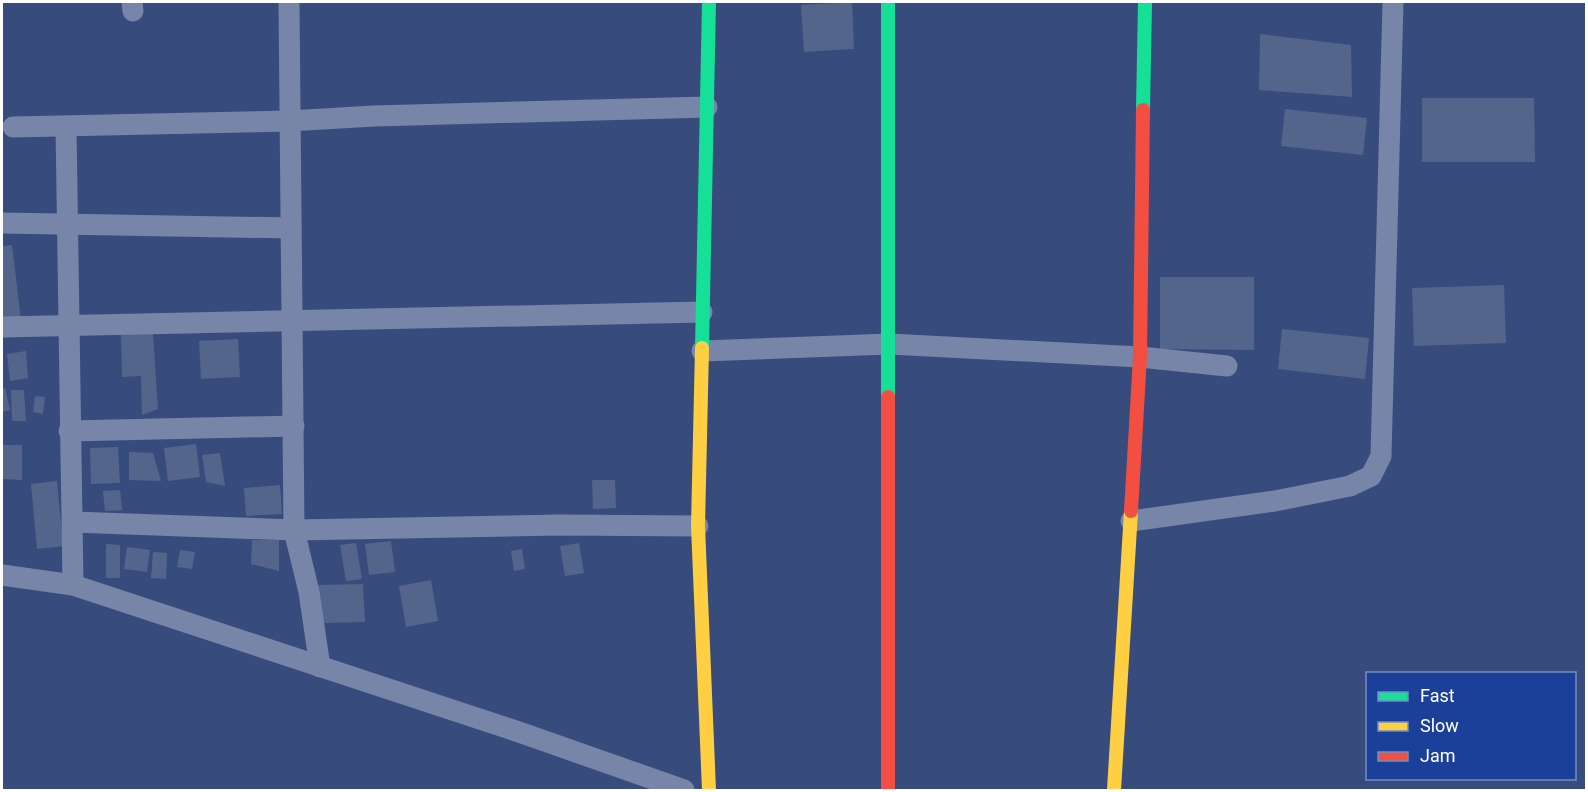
<svg xmlns="http://www.w3.org/2000/svg" width="1588" height="792" viewBox="0 0 1588 792" font-family="Roboto,sans-serif">
<style>
.building{fill:#54658c}
.lines{fill:none;stroke-linecap:round;stroke-linejoin:round}
.street{stroke:#7785a8;stroke-width:21}
.fast{stroke:#16e098;stroke-width:14}
.slow{stroke:#ffcf43;stroke-width:14}
.jam{stroke:#f24e42;stroke-width:14}
</style>
<rect width="100%" height="100%" fill="#374c7d"/>
<g class="building">
<polygon points="852,2 854,49 804,52 801,5"/>
<polygon points="1260,34 1351,45 1352,97 1259,90"/>
<polygon points="1422,98 1534,98 1535,162 1422,162"/>
<polygon points="1285,109 1367,118 1363,155 1281,146"/>
<polygon points="12,245 21,320 2,322 2,246"/>
<polygon points="1160,277 1254,277 1254,350 1160,349"/>
<polygon points="1504,285 1506,343 1414,346 1412,288"/>
<polygon points="1282,329 1369,338 1365,379 1278,369"/>
<polygon points="153,333 158,409 142,415 141,376 122,377 121,334"/>
<polygon points="238,339 240,377 201,379 199,341"/>
<polygon points="26,351 28,378 10,381 7,354"/>
<polygon points="5,388 10,410 2,412 2,389"/>
<polygon points="11,390 24,390 26,421 12,421"/>
<polygon points="35,396 45,397 43,414 33,412"/>
<polygon points="196,444 200,477 168,481 164,448"/>
<polygon points="2,445 22,445 22,480 2,479"/>
<polygon points="118,447 120,483 91,484 90,448"/>
<polygon points="129,452 153,453 161,481 129,480"/>
<polygon points="220,453 225,486 206,482 202,455"/>
<polygon points="592,480 615,480 616,508 593,509"/>
<polygon points="57,481 63,546 37,549 31,484"/>
<polygon points="280,485 282,514 246,516 244,488"/>
<polygon points="120,490 122,510 105,511 103,491"/>
<polygon points="252,540 279,540 279,571 251,564"/>
<polygon points="391,541 395,572 369,575 365,544"/>
<polygon points="356,543 362,579 346,581 340,545"/>
<polygon points="579,543 584,573 565,576 560,546"/>
<polygon points="106,544 120,545 120,578 106,578"/>
<polygon points="127,547 150,550 147,572 124,569"/>
<polygon points="522,549 525,569 514,571 511,551"/>
<polygon points="180,550 195,552 192,569 177,567"/>
<polygon points="153,552 167,553 166,579 151,578"/>
<polygon points="431,580 438,621 406,627 399,586"/>
<polygon points="363,584 365,622 320,623 318,585"/>
</g>
<g class="lines">
<g class="street">
<polyline points="132,2 133,11"/>
<polyline points="289,2 294,530 309,592 320,667"/>
<polyline points="13,127 289,121 374,116 707,107"/>
<polyline points="66,127 73,585"/>
<polyline points="2,223 291,228"/>
<polyline points="2,327 702,312"/>
<polyline points="702,351 890,344 1140,357 1227,366"/>
<polyline points="69,431 294,426"/>
<polyline points="1131,521 1275,501 1350,486 1371,476 1381,456 1393,2"/>
<polyline points="73,522 294,530 559,525 698,526"/>
<polyline points="2,575 73,585 519,732 684,790"/>
</g>
<g class="fast">
<polyline points="888,2 888,397"/>
<polyline points="1143,110 1145,2"/>
<polyline points="702,348 709,2"/>
</g>
<g class="slow">
<polyline points="702,348 698,526 709,790"/>
<polyline points="1114,790 1131,511"/>
</g>
<g class="jam">
<polyline points="888,397 888,790"/>
<polyline points="1131,511 1140,357 1143,110"/>
</g>
</g>
<rect width="1588" height="792" fill="none" stroke="#ffffff" stroke-width="6"/>
<rect x="1366" y="672" width="210" height="108" fill="#1a409a" stroke="#768cc2" stroke-width="1.5"/>
<rect x="1378" y="692" width="30" height="9" fill="#16e098" stroke="#768cc2" stroke-width="1.5"/>
<text x="1420" y="702" font-size="18" fill="#ffffff">Fast</text>
<rect x="1378" y="722" width="30" height="9" fill="#ffcf43" stroke="#768cc2" stroke-width="1.5"/>
<text x="1420" y="732" font-size="18" fill="#ffffff">Slow</text>
<rect x="1378" y="752" width="30" height="9" fill="#f24e42" stroke="#768cc2" stroke-width="1.5"/>
<text x="1420" y="762" font-size="18" fill="#ffffff">Jam</text>
</svg>
